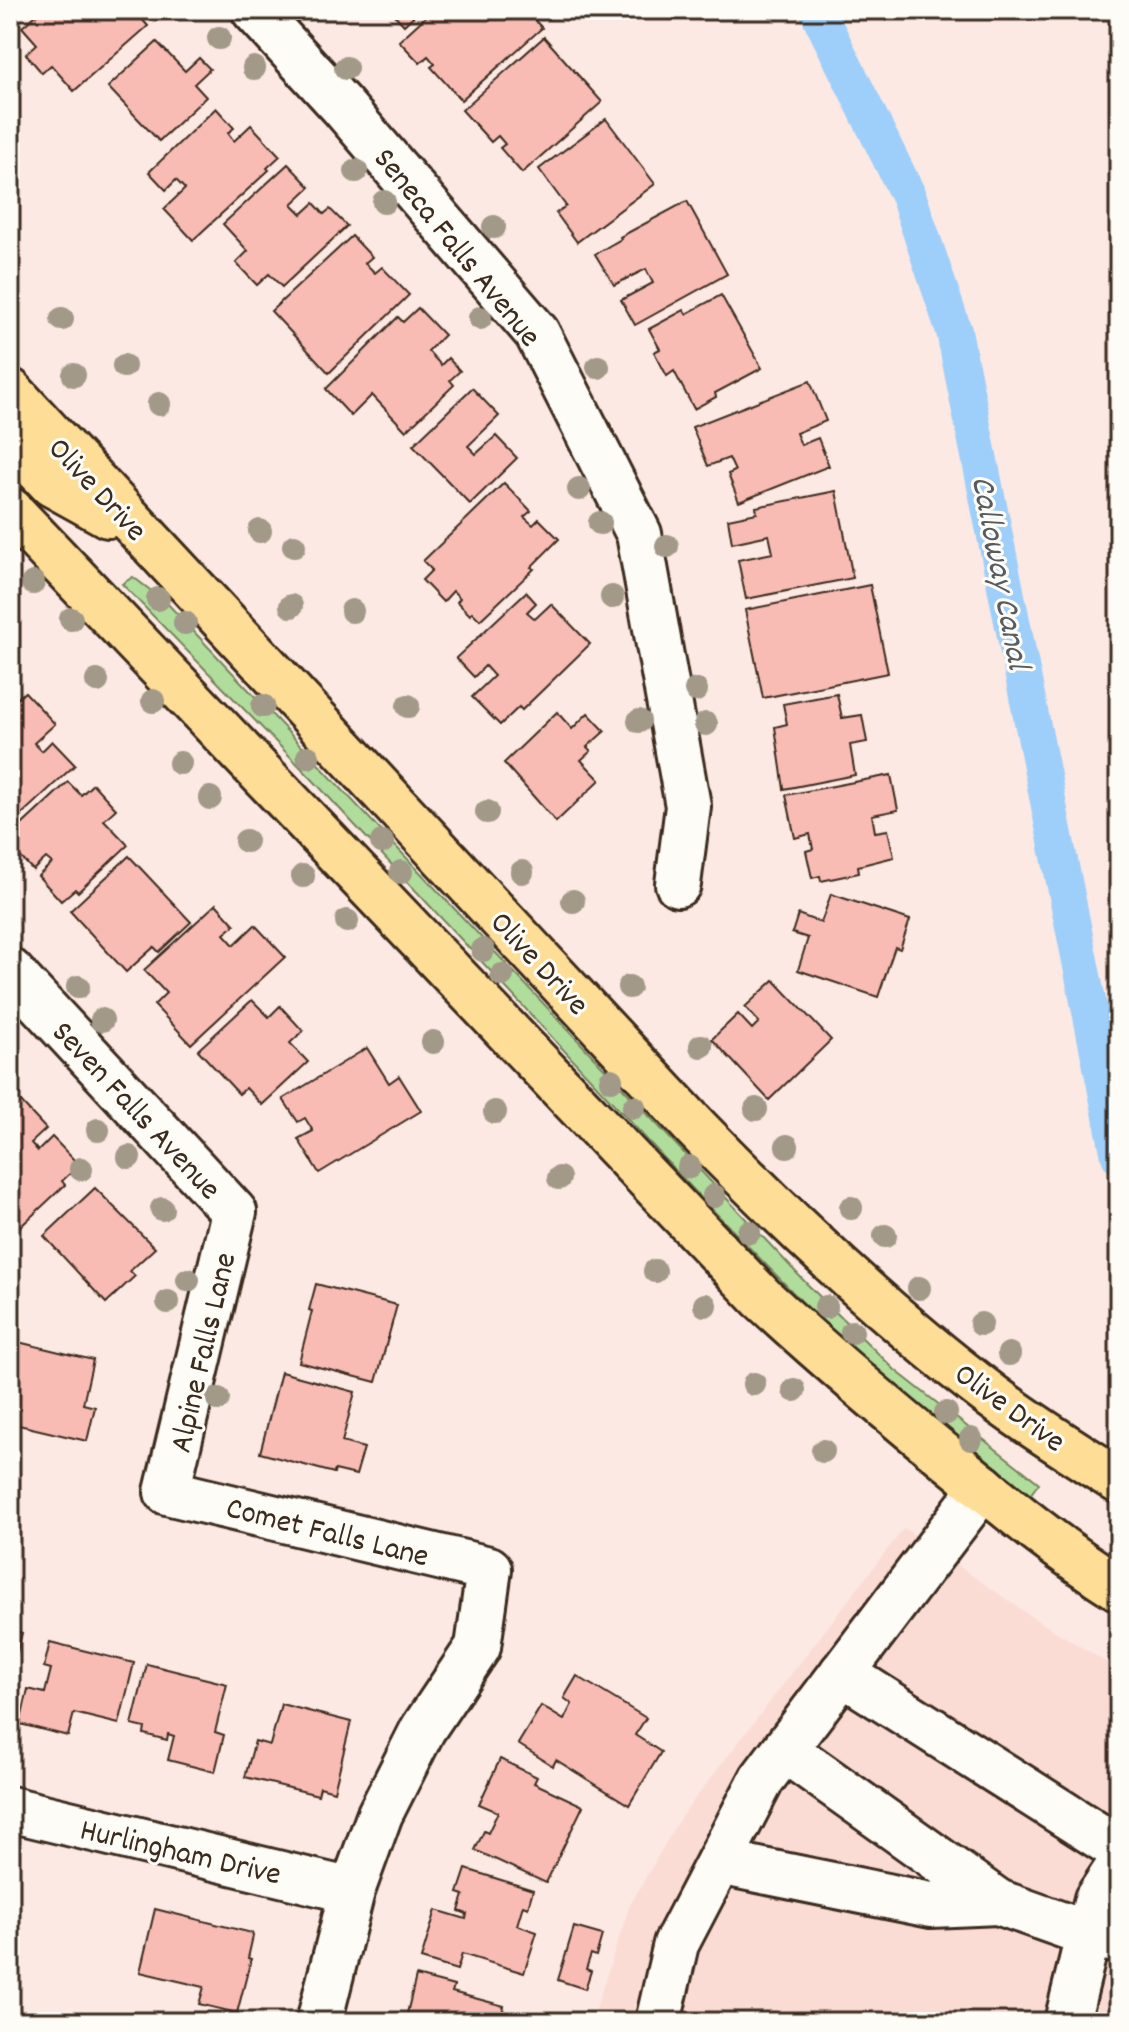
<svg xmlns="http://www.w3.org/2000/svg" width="1129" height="2032" viewBox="0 0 1129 2032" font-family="Dekko,sans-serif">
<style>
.built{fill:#fbdcd5}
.green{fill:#b0dd9c;stroke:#76845d;stroke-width:2}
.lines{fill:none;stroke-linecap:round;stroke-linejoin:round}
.canal{stroke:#9dcffa;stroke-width:36}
.building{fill:#f8bcb4;stroke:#3b2a1e;stroke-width:2}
.minor-casing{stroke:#3b2a1e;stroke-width:50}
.major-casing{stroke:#3b2a1e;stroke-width:50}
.minor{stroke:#fdfcf7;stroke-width:44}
.major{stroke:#fedd96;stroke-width:44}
.tree{fill:#a29988}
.labels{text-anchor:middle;stroke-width:6;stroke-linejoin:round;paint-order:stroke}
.street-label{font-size:32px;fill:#3b2a1e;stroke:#fdfcf7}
.water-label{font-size:34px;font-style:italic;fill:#585c60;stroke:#fdfcf7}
</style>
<rect width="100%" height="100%" fill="#fce9e3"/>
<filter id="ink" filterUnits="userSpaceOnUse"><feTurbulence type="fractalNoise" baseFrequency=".0125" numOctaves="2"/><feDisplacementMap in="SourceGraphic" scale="16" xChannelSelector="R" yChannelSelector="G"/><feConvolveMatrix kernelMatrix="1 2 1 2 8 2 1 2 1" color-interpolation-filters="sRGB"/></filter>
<g filter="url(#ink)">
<polygon class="built" points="904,1528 1032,1617 1119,1670 1119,2022 593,2022 600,1995 630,1905 680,1818"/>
<polygon class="green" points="133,577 166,602 807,1284 895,1370 1039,1483 1030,1495 912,1404 812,1312 704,1201 312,779 122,584"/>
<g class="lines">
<polyline class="canal" points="817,10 908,195 954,331 1119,1156"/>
</g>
<g class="building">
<polygon points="42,10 134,10 148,26 74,91 51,65 42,73 26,54 37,44 22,27"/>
<polygon points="390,10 420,10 404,25"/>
<polygon points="433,10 533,10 529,14 542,28 461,100 431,67 435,64 428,56 420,63 399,41"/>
<polygon points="544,37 602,102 522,173 500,148 505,144 498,136 491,142 462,110"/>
<polygon points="157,42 185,71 199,58 210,69 194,84 206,97 159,141 108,87"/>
<polygon points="216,108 234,128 228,133 234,141 251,125 280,156 267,168 269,170 193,240 164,209 185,189 176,180 166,190 149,172"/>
<polygon points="606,119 655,184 577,242 556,213 566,206 539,169"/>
<polygon points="288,164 310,187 292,204 302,214 314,203 324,214 330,209 347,226 282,287 269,274 257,285 236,263 248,251 223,224"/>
<polygon points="687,201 727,274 635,325 621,300 653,283 646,269 614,285 595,254 621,239 620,237"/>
<polygon points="352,236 372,257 365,263 375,273 382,267 409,295 329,373 271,311"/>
<polygon points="721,295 762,368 715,393 716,397 694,409 674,371 667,376 654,352 660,349 649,329 684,310 686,314"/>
<polygon points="418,308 444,335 428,351 441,365 448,358 460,371 450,380 454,385 406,431 372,395 351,416 326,389 398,317 403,322"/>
<polygon points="810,381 826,421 796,433 801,445 818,438 829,466 739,502 728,474 735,471 729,458 708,466 692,427"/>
<polygon points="472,388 499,416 468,446 476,454 496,436 517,458 470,504 413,445"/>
<polygon points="504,483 531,511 524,517 533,525 539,519 559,539 531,567 534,569 480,620 472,612 470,615 457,602 460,598 453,591 443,602 422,580 432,570 423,561"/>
<polygon points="836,491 853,578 746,599 738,560 773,553 769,535 732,543 728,519 757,513 756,507"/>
<polygon points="870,585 888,673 763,698 745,610"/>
<polygon points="526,592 536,603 527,612 535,619 551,604 590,644 522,710 519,707 500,725 472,697 494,676 485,666 474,677 456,658"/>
<polygon points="25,692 55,724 34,743 42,751 52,741 75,765 10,825 10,705"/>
<polygon points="837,694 842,718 862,715 867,742 850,745 855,775 784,789 775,727 787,724 783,704"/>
<polygon points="557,712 572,729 588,713 605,731 587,747 591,751 581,760 600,780 556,822 504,763"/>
<polygon points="891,775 898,810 872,815 875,832 888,830 894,857 858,866 859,873 821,881 820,876 812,878 806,851 813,849 810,834 795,838 786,795"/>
<polygon points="68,782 81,795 93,784 116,809 104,820 128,845 78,892 75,889 61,901 38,876 52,863 46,858 33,870 10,846 10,836"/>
<polygon points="129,856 191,922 159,952 154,947 126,972 70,911"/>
<polygon points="831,894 910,920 900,949 895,947 878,997 798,970 808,938 792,933 798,914 821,923"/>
<polygon points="216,904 235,925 224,934 234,945 255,925 285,957 191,1044 154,1005 166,993 144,970"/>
<polygon points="774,980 831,1040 769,1100 712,1039 738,1014 752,1029 759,1022 745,1007"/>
<polygon points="252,1000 269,1017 280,1006 303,1031 290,1043 308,1062 262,1105 246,1088 239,1094 198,1050"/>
<polygon points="367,1048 389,1083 399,1076 421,1111 319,1173 298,1139 313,1131 305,1118 298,1122 283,1099"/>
<polygon points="19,1100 46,1129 31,1143 38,1151 52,1137 79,1165 62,1181 65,1185 20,1227 10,1217 10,1108"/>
<polygon points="95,1188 155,1248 130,1271 135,1276 106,1303 44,1236"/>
<polygon points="316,1284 397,1305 376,1382 299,1362 312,1311 309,1310"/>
<polygon points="14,1341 93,1360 83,1404 95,1407 87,1441 10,1423 10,1355"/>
<polygon points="281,1372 355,1392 342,1442 364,1448 356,1475 335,1470 334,1473 260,1453"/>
<polygon points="10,1629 22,1633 10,1680"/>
<polygon points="50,1642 134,1663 119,1724 74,1713 68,1736 20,1724 28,1689 45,1693 51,1669 44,1667"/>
<polygon points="147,1664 227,1684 215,1732 224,1735 215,1772 168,1760 174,1736 168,1734 167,1740 144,1734 145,1728 132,1725"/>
<polygon points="577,1676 646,1718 635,1735 661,1752 629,1805 556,1760 553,1766 518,1744 541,1706 564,1720 572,1704 564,1698"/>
<polygon points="281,1704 351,1722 334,1791 320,1787 318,1795 245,1777 255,1741 270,1745"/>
<polygon points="500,1759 537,1777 534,1783 583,1806 546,1883 475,1850 484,1831 488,1833 498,1812 479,1804"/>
<polygon points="466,1869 533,1890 528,1907 523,1905 517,1925 537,1932 524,1973 462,1954 457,1970 421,1959 436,1910 466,1919 467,1914 459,1911 464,1895 458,1893"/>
<polygon points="155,1909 252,1933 253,1936 248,1958 251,1959 237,2013 199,2004 204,1987 140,1972"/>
<polygon points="574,1927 602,1935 596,1956 591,1954 586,1969 591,1971 585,1989 558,1980"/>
<polygon points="416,1976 454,1986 452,1992 504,2006 500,2022 405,2022"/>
</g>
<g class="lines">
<g class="minor-casing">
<g id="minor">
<polyline points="254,10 342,106 537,333 639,534 688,806 678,884"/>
<polyline points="10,971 234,1212 167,1492 489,1569 478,1647 423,1729 380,1814 352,1891 319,2022"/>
<polyline points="842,1673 1119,1849"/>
<polyline points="785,1750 998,1902 1088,1934 1119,1941"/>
<polyline points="10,1809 352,1891"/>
<polyline points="719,1862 931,1905 998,1902"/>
<polyline points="658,2022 676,1944 762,1779 983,1487"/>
<polyline points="1067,2022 1097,1899 1119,1866"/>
</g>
</g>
<g class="major-casing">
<g id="major">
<path d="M 10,391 L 696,1128 C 789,1224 886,1316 993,1397 C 1033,1427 1077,1454 1119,1481"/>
<polyline points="10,440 52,484 108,515"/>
<path d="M 10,510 L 762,1298 C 827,1358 894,1415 962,1470 C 1013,1512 1063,1553 1119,1588"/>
</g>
</g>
<use href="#minor" class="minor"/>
<use href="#major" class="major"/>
</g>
<g class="tree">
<circle cx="219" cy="38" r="12"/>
<circle cx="254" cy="68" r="12"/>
<circle cx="346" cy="68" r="12"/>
<circle cx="356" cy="171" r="12"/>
<circle cx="384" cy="202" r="12"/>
<circle cx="494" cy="227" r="12"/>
<circle cx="480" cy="318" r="12"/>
<circle cx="62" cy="319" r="12"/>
<circle cx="124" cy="366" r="12"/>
<circle cx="598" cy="367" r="12"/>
<circle cx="74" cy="375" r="12"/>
<circle cx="159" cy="404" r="12"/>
<circle cx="579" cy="489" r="12"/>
<circle cx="600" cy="523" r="12"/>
<circle cx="260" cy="531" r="12"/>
<circle cx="294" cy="546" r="12"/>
<circle cx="667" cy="546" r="12"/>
<circle cx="33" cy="583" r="12"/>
<circle cx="612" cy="597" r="12"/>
<circle cx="158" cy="599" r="12"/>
<circle cx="291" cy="606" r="12"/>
<circle cx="352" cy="611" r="12"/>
<circle cx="71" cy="619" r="12"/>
<circle cx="185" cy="623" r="12"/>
<circle cx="97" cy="681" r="12"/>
<circle cx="696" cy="690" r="12"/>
<circle cx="153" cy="701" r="12"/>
<circle cx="263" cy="706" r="12"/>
<circle cx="408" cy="706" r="12"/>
<circle cx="639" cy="721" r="12"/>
<circle cx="706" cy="724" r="12"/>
<circle cx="308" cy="757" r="12"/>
<circle cx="180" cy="763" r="12"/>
<circle cx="210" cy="798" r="12"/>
<circle cx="487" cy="812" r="12"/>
<circle cx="246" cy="841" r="12"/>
<circle cx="382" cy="842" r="12"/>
<circle cx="401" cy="872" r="12"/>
<circle cx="522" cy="872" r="12"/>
<circle cx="303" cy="876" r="12"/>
<circle cx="573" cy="901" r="12"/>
<circle cx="347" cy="921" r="12"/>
<circle cx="483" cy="950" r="12"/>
<circle cx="502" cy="975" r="12"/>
<circle cx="78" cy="987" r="12"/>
<circle cx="629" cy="987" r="12"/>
<circle cx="102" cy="1020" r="12"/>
<circle cx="433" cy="1042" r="12"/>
<circle cx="701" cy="1046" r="12"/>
<circle cx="611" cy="1080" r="12"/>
<circle cx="634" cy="1107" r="12"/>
<circle cx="756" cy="1109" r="12"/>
<circle cx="495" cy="1112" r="12"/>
<circle cx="98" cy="1130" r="12"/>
<circle cx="787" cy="1146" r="12"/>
<circle cx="129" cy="1157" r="12"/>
<circle cx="689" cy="1167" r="12"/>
<circle cx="81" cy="1169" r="12"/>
<circle cx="559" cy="1178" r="12"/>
<circle cx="714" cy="1196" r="12"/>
<circle cx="851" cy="1208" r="12"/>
<circle cx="162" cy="1209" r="12"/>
<circle cx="749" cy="1232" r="12"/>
<circle cx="885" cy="1236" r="12"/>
<circle cx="655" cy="1271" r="12"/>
<circle cx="188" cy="1280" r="12"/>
<circle cx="919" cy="1288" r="12"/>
<circle cx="168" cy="1302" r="12"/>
<circle cx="705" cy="1305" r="12"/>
<circle cx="826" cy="1307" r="12"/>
<circle cx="981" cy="1324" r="12"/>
<circle cx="852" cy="1332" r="12"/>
<circle cx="1009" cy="1354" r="12"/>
<circle cx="754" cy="1384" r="12"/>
<circle cx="794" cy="1390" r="12"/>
<circle cx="218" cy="1399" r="12"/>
<circle cx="946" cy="1413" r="12"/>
<circle cx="971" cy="1439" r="12"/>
<circle cx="823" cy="1451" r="12"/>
</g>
</g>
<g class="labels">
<g class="street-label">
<text transform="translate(459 246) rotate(51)" y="11">Seneca Falls Avenue</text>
<text transform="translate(99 488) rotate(47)" y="11">Olive Drive</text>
<text transform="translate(541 962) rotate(47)" y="11">Olive Drive</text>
<text transform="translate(138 1109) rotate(47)" y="11">Seven Falls Avenue</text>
<text transform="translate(201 1352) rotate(-77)" y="11">Alpine Falls Lane</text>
<text transform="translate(1011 1406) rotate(36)" y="11">Olive Drive</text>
<text transform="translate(328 1530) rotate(14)" y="11">Comet Falls Lane</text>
<text transform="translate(181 1850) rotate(13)" y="11">Hurlingham Drive</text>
</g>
<g class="water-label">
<text transform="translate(1003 572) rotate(79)" y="12">Calloway Canal</text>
</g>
</g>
<rect width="1129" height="2032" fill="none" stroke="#fdfcf7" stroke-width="40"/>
<rect x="20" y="20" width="1089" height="1992" fill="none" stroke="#3b2a1e" stroke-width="3" filter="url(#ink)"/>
</svg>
